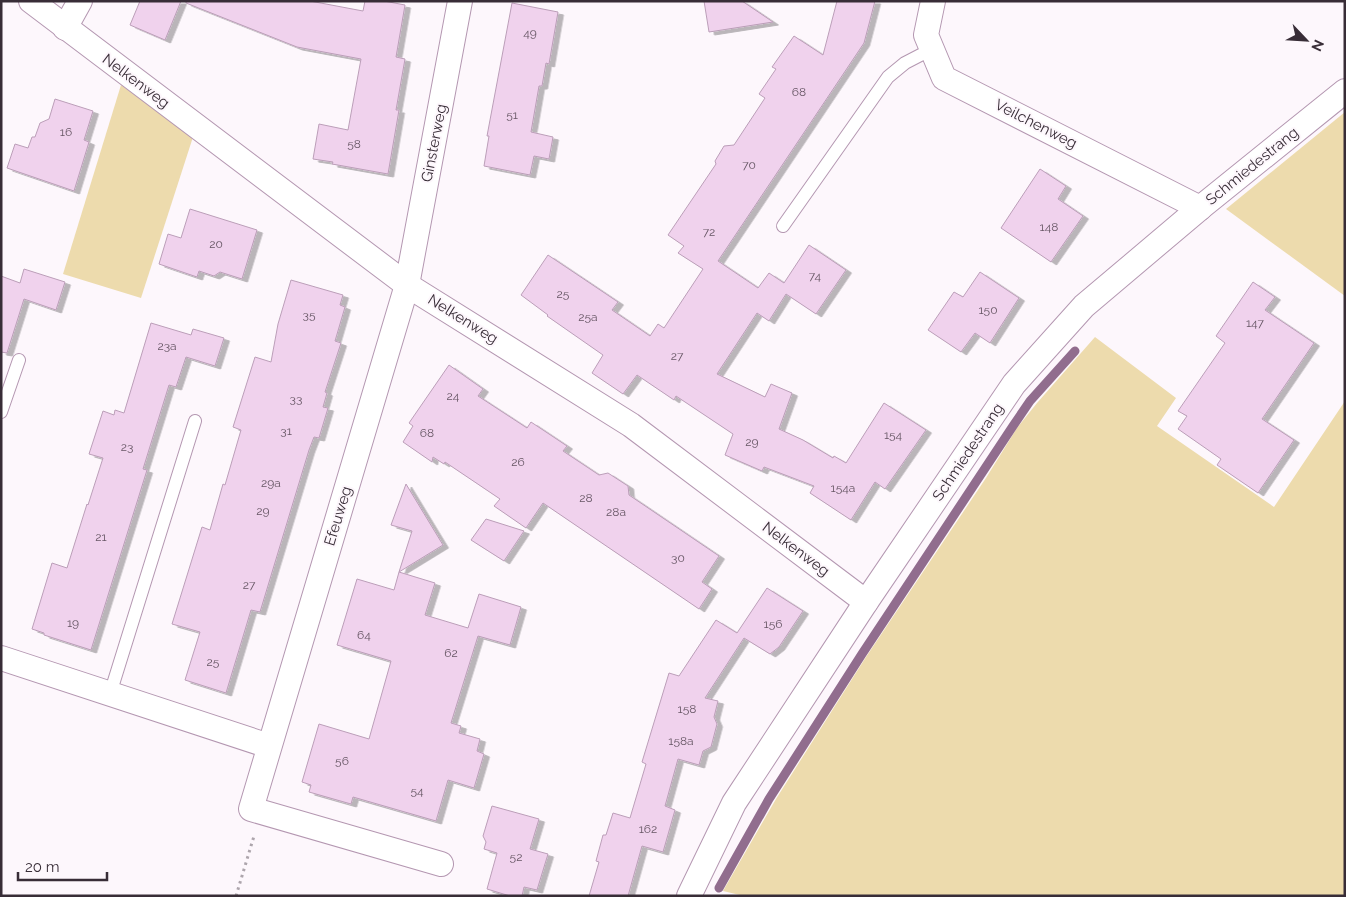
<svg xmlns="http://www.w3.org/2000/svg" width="1346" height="897" viewBox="0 0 1346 897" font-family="Raleway,sans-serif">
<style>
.green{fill:#eddbad}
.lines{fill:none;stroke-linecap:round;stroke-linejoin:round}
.stream{stroke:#916d8e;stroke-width:9}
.building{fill:#f0d2ed;stroke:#bb9eb8;filter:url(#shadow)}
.lane-casing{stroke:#b497b1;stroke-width:14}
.street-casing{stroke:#b497b1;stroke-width:26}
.path{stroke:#ada5ac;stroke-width:3;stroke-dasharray:2.5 4;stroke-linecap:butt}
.lane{stroke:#fff;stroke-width:12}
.street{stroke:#fff;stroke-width:24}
.labels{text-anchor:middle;stroke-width:4;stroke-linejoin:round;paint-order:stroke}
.number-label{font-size:12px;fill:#665664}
.street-label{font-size:15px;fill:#382d37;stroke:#fdf7fc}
</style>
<defs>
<filter id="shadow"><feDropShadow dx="5.5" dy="3" stdDeviation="0" flood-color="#0004"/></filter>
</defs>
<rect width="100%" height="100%" fill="#fdf7fc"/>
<g class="green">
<polygon points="121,85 193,137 141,298 63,274"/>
<polygon points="1345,112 1345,296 1226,209"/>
<polygon points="1095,337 1176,398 1157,426 1274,507 1345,401 1345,896 744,896 723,891 776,799 866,657 986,478 1017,428 1037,403"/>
</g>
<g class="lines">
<polyline class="stream" points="719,888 769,799 862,654 1013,426 1030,401 1075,351"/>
</g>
<g class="building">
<polygon points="140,1 181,1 165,40 130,25"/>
<polygon points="186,1 310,1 363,11 365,1 384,1 405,5 396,57 405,59 396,110 399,110 388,174 332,164 333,162 313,159 319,124 348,130 361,59 297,47 186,3"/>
<polygon points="704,1 742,1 773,22 709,32"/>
<polygon points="837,1 875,1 864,43 718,261 758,288 769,273 784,283 809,245 846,270 816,314 786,294 769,321 757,313 717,374 765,397 771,384 792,393 779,429 803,440 833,458 834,456 846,463 884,403 926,430 885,489 875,482 851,520 810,493 814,486 764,467 762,471 725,455 733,434 676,396 674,400 637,375 623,394 592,373 603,355 547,316 548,315 521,295 548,255 618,302 612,310 650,336 658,324 664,328 703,269 678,253 684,246 668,235 716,164 715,161 724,146 734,145 765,98 759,94 776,69 772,67 794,36 823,55"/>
<polygon points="512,3 558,12 549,64 546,63 542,86 539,86 531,132 553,137 549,159 534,156 530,175 484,166 489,136 487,136"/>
<polygon points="55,99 93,111 84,140 89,142 74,191 7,168 15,144 28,148 32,137 35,137 40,123 49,119"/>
<polygon points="1040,169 1066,186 1058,199 1083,216 1051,262 1001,228"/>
<polygon points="190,209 257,230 242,279 220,272 214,276 199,271 197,277 159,264 168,234 181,238"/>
<polygon points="24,269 65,282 56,310 24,299 7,353 1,352 1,276 20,283"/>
<polygon points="980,272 1019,298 990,343 975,333 961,352 928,330 954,292 963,297"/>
<polygon points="291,280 343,295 340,305 345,307 335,341 341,343 325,392 327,393 323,407 328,408 319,438 314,437 309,450 260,612 251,610 226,693 185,680 200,632 172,624 202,527 210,530 223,484 225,485 241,430 233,427 255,357 271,362 278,324"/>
<polygon points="1253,282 1275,297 1265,310 1314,343 1262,419 1294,440 1258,493 1217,465 1221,459 1178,429 1187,416 1178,411 1225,343 1216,336"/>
<polygon points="151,323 191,335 193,329 224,338 215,366 186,357 176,387 169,385 143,469 147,470 91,650 44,635 44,633 32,629 52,563 67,568 87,504 88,505 103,458 89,454 103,411 114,415 115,410 124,413"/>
<polygon points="449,365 483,389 478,396 527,428 531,422 567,446 563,451 599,475 608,473 628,486 629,495 719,556 702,582 712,589 699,609 543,503 526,528 494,506 500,499 445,462 444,464 433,457 432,462 403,442 413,426 409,423"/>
<polygon points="406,484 443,545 399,572 412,531 391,525"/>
<polygon points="486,519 524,531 504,561 471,540"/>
<polygon points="399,572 435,583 425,615 468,628 479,594 521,607 510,645 478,636 451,723 461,726 459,733 480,739 477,751 484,754 474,788 448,780 436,821 353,797 351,804 309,792 311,785 302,782 319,724 369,739 391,661 337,645 357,579 394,590"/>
<polygon points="767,588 803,611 779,647 770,654 744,638 705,698 718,701 714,717 717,724 711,747 703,751 699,765 678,759 665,806 675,810 663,852 642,846 628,896 589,896 599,862 596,861 603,835 606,835 613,813 630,818 646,764 642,762 669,673 679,676 716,620 737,633"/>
<polygon points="492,806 539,819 530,849 548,854 537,890 524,887 522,896 510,896 487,889 497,853 484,849 486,842 483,836"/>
</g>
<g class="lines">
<g class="lane-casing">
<g id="lane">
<polyline points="783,226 888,77 905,63 932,49"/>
<polyline points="1,412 19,360"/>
<polyline points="110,694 195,421"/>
</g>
</g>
<g class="street-casing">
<g id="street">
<polyline points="31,1 407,285 631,425 866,602"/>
<polyline points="933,1 926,35 944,78 1200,208"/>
<polyline points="65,28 80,1"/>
<polyline points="1,658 269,746"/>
<polyline points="441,864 251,809 407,285 460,1"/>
<polyline points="689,896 734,803 866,602 1014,384 1084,306 1200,208 1345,91"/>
</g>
</g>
<polyline class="path" points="236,896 254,836"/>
<use href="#lane" class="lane"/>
<use href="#street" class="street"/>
</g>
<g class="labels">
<g class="number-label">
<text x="530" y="37">49</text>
<text x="799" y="96">68</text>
<text x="512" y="119">51</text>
<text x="66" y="136">16</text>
<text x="354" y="148">58</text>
<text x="749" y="169">70</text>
<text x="1049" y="231">148</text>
<text x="709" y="236">72</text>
<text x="216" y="248">20</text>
<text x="815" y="280">74</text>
<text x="563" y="298">25</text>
<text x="988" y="314">150</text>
<text x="309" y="319">35</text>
<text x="588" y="321">25a</text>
<text x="1255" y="327">147</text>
<text x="167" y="350">23a</text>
<text x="677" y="360">27</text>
<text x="453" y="400">24</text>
<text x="296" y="403">33</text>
<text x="286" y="435">31</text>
<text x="427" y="437">68</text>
<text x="893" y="439">154</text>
<text x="752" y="446">29</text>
<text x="127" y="451">23</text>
<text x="518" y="466">26</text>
<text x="271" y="487">29a</text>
<text x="843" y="492">154a</text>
<text x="586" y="502">28</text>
<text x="263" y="515">29</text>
<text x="616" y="516">28a</text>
<text x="101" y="541">21</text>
<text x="678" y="562">30</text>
<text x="249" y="589">27</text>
<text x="73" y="627">19</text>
<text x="773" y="628">156</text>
<text x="364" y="639">64</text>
<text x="451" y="657">62</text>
<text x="213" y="666">25</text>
<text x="687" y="713">158</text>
<text x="681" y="745">158a</text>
<text x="342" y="765">56</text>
<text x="417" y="795">54</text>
<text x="648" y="833">162</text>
<text x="516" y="861">52</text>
</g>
<g class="street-label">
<text transform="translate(136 81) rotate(37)" y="5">Nelkenweg</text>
<text transform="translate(1036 124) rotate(27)" y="5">Veilchenweg</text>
<text transform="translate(434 143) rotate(-79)" y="5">Ginsterweg</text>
<text transform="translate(1252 166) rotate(-39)" y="5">Schmiedestrang</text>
<text transform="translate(463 319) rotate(32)" y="5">Nelkenweg</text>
<text transform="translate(968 452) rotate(-56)" y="5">Schmiedestrang</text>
<text transform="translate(338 516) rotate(-73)" y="5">Efeuweg</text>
<text transform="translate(796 549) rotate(37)" y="5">Nelkenweg</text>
</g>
</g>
<rect width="1346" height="897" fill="none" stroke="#382d37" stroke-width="5"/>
<g transform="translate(1306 40) rotate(115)" stroke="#fdf7fc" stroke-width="4" paint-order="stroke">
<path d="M0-4L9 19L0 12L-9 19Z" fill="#382d37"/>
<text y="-8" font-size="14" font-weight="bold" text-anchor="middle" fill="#382d37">N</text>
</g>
<path d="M18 872v8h89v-8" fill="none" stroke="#382d37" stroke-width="2.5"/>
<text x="25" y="872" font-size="15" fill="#382d37" stroke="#fdf7fc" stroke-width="4" paint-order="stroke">20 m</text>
</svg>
